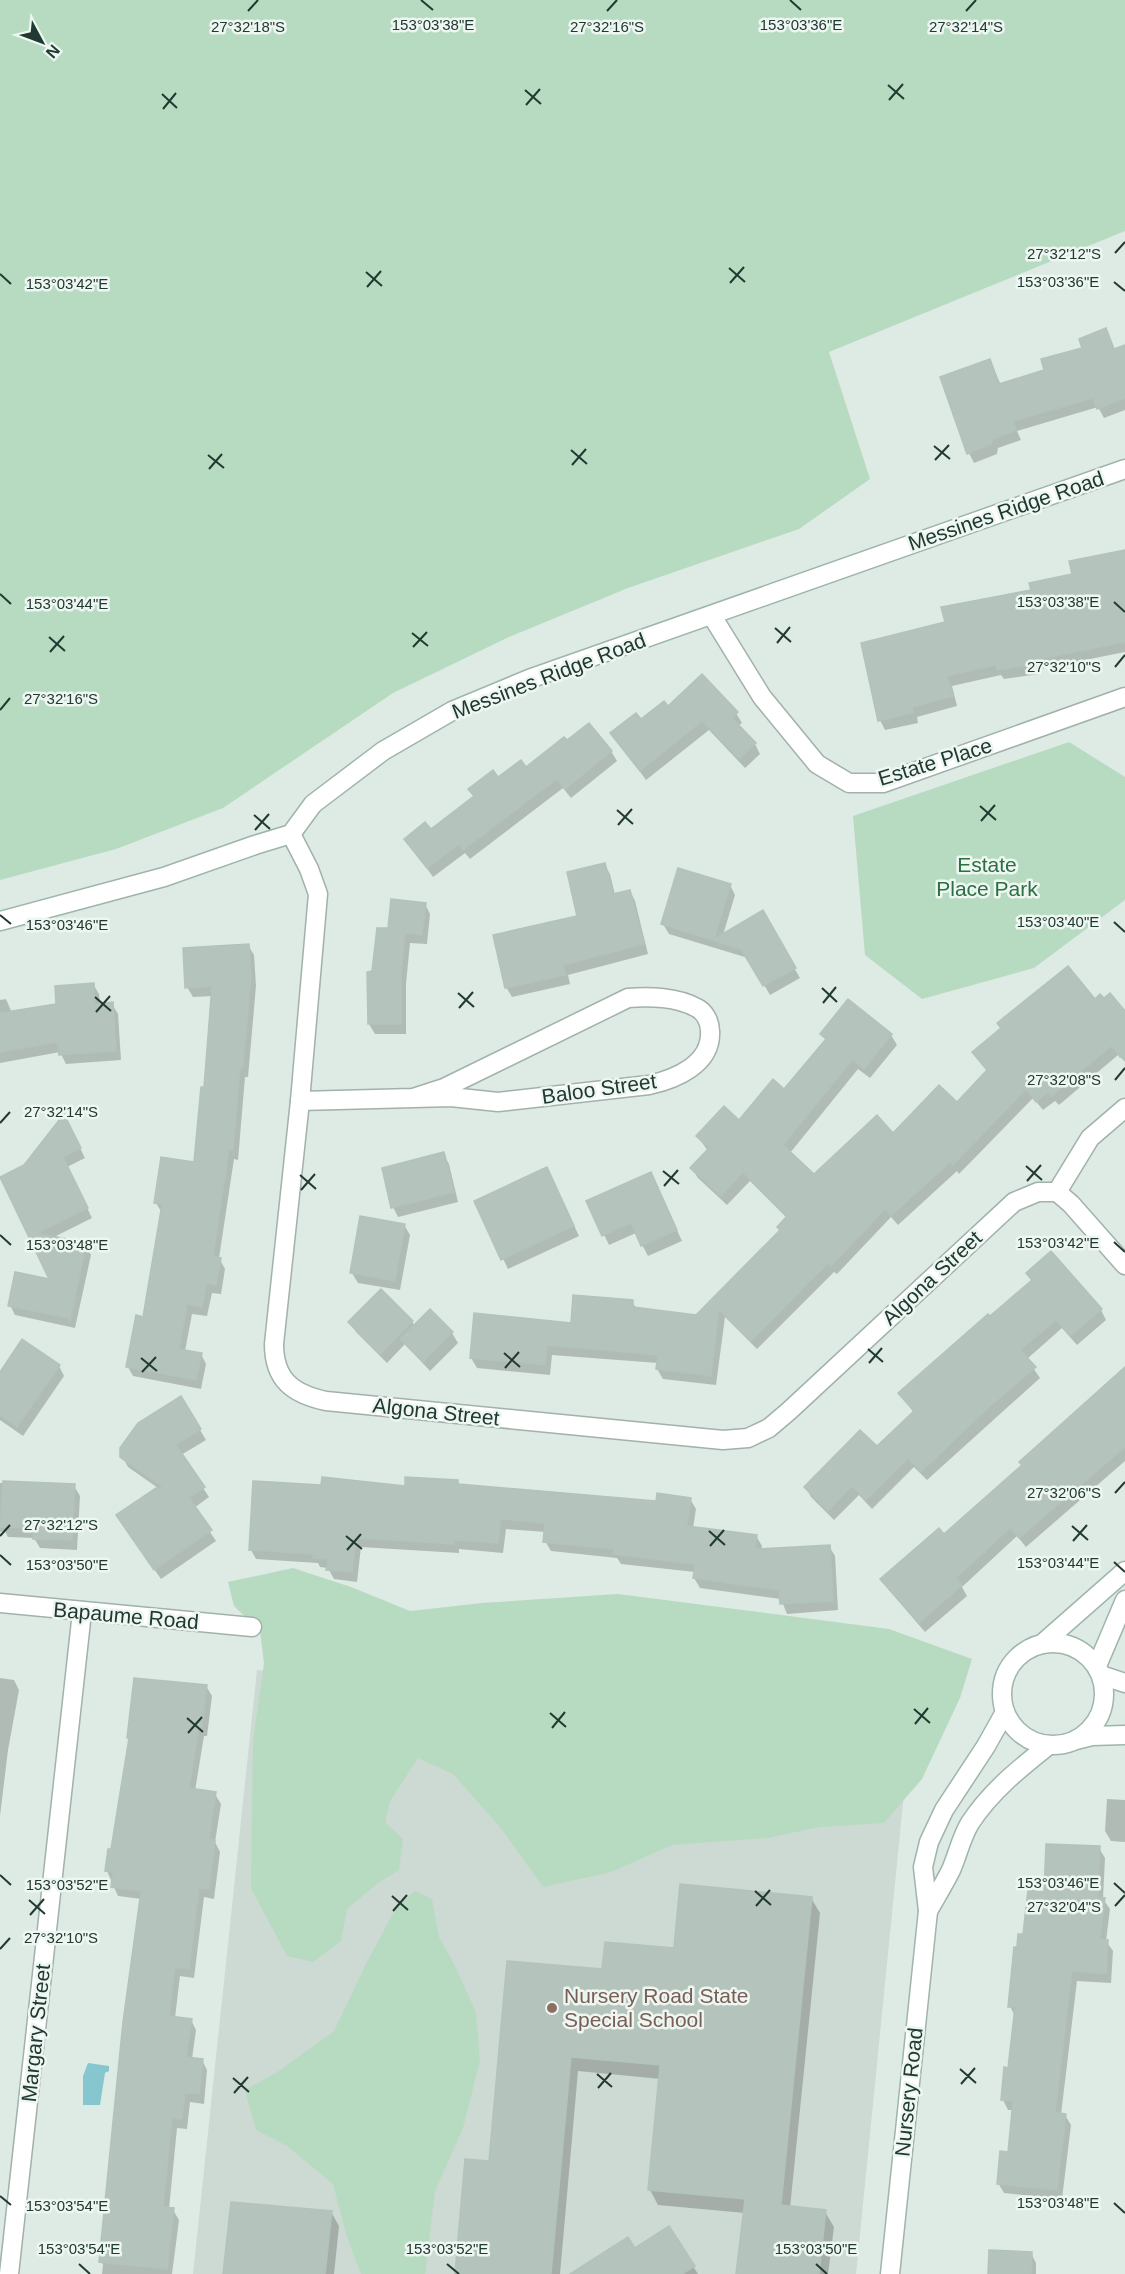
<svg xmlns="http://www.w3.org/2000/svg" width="1125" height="2274" viewBox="0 0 1125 2274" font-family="Helvetica,sans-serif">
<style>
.built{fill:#cdd9d3}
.green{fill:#b7dbc0}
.water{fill:#86c6cf}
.shadow{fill:#0003}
.building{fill:#b4c4bd;stroke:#b1c3bb;stroke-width:1.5}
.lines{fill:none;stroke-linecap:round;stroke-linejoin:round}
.street-casing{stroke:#a1b1ab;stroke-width:21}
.secondary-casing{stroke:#9eb5ac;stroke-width:21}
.street{stroke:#fff;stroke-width:18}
.secondary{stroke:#fff;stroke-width:18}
.ticks{fill:none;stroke:#203931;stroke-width:2}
.education-dot{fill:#8d6e63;stroke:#eef6f2;stroke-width:2}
.labels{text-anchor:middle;stroke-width:5;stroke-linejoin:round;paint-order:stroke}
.street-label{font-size:21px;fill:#203931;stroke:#eef6f2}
.park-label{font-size:21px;fill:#2b6f43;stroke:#eef6f2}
.education-label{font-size:21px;fill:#785e54;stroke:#eef6f2;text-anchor:start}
.ticks-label{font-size:15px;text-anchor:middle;fill:#203931;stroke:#eef6f2;stroke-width:5;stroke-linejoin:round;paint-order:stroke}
</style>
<rect width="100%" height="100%" fill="#deeae4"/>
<polygon class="built" points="257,1670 909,1743 856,2274 193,2274"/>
<g class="green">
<polygon points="0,0 1125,0 1125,231 829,352 870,479 799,529 628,588 509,637 393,693 223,808 116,849 0,880"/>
<polygon points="1069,742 1125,777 1125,900 1034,968 922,999 865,955 853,816"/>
<polygon points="293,1568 351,1587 410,1611 482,1603 618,1594 889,1629 972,1659 960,1698 922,1779 884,1823 820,1827 767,1838 672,1845 611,1872 543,1887 500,1827 453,1774 418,1758 390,1801 385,1822 403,1839 399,1870 378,1883 347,1909 341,1941 313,1962 287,1956 251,1888 253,1741 264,1663 260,1631 234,1606 228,1582"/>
<polygon points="415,1891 432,1899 439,1937 455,1966 476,2012 480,2061 463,2128 435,2191 425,2274 361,2274 346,2234 333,2184 287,2146 256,2130 245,2090 279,2071 334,2031 367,1962 396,1908"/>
</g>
<polygon class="water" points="88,2063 109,2066 109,2071 105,2073 100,2105 83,2105 83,2076"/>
<g class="shadow">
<polygon points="1106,330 1115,350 1125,347 1125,410 1104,418 1098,407 1017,431 1021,440 998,448 997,454 974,463 969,453 990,361 1001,385 1046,371 1084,349"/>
<polygon points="1125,552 1125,652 1040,669 1040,674 1004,679 1001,675 952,686 957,706 917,717 918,723 885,730 880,720 947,623 1074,575"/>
<polygon points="668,708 736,713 742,723 738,726 755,744 760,754 745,768 709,730 646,780 612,733"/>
<polygon points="567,743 611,751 617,761 571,798 563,788 470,859 465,853 433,877 406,839 431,831 475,797 470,789 526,769"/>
<polygon points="604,864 610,874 615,895 630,891 635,901 648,954 568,975 570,984 512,997 506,987 579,917"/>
<polygon points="730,885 735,895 723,935 762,912 800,978 770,995 748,958 669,934 663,924"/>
<polygon points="425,904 430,914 427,944 410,943 406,984 406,1034 375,1034 369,1024 369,973 374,973 390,930"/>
<polygon points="248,945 254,955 256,986 248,1077 245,1077 238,1160 234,1159 219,1258 225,1269 221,1294 212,1293 207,1316 192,1314 185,1351 201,1354 206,1364 201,1389 133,1376 128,1367 144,1318 162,1213 156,1203 196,1163 205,1088 213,996 193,997 187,987"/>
<polygon points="93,984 99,994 100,1005 112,1004 118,1014 121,1060 66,1064 60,1052 0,1063 0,1000 6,999 12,1013 58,1005"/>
<polygon points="1095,1001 1125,1014 1125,1054 1120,1058 1118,1055 1059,1105 1055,1101 1043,1110 1033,1098 959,1174 957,1171 898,1225 891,1217 837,1274 834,1272 757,1349 725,1317 716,1385 663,1379 657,1369 658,1363 552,1355 550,1375 477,1368 471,1358 572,1325 632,1302 637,1309 697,1316 781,1231 787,1218 750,1181 727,1205 698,1178 692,1168 708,1151 698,1137 739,1122 785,1091 826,1041 822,1034 891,1035 897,1045 870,1078 858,1069 790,1153 814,1176 957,1104 988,1071 974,1052"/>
<polygon points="69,1126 85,1158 67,1167 92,1218 52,1238 85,1245 91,1255 75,1328 15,1315 10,1305 52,1281 2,1177 25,1166"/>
<polygon points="443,1154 449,1164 458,1202 398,1217 393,1207"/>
<polygon points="651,1174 682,1241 648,1256 636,1233 609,1245 588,1201"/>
<polygon points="552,1178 579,1236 508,1269 476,1202"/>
<polygon points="404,1225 410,1235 400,1290 358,1283 352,1273"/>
<polygon points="1028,1273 1101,1310 1106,1320 1077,1345 1062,1328 1027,1359 1040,1378 927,1480 914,1467 872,1509 859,1495 834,1520 811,1497 806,1487 877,1448 914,1413 900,1393 1032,1281"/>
<polygon points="430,1311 452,1333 458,1343 430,1371 405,1344 387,1363 356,1332 350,1322 412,1322 415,1326"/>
<polygon points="59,1366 64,1376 23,1436 0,1420 0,1374"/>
<polygon points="1125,1388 1125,1461 1026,1547 1017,1536 962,1587 967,1596 925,1632 888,1589 882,1579 944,1536 1023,1466"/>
<polygon points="181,1398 206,1440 181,1455 209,1497 194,1508 216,1541 161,1579 124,1526 158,1488 128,1467 122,1456"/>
<polygon points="457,1481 460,1485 657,1502 690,1499 696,1509 693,1528 756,1536 762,1546 761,1550 829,1546 835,1556 838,1610 787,1614 781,1599 700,1588 694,1578 695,1572 621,1564 617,1558 551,1551 545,1541 546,1532 506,1529 503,1553 459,1549 459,1553 361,1547 357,1582 334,1579 328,1568 320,1567 318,1563 256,1559 251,1550 323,1486 406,1488"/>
<polygon points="0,1483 74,1486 80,1496 77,1550 40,1548 34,1538 8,1537 5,1531 0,1532"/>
<polygon points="0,1678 14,1680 19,1690 8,1750 0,1816"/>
<polygon points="206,1686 212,1696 207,1736 204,1736 195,1791 215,1794 221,1804 215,1842 220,1852 214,1899 204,1897 194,1978 180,1976 175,2018 191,2020 196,2030 192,2059 202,2060 207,2070 204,2104 190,2102 187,2129 177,2128 169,2209 173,2210 179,2220 172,2274 102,2274 103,2265 101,2261 142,1899 118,1896 107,1871 112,1851 130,1741 128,1738"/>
<polygon points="1107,1799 1125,1800 1125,1842 1111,1841 1105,1831"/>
<polygon points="1099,1848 1105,1858 1103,1899 1110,1909 1106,1941 1113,1951 1111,1983 1077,1981 1061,2115 1065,2115 1071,2125 1062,2199 1004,2193 998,2183 1009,2154 1013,2110 1008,2110 1003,2100 1009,2069 1015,2016 1010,2006 1018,1949 1045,1893"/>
<polygon points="811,1898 820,1913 790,2208 825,2212 834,2227 828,2274 737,2274 745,2213 658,2205 650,2190 661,2079 578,2071 560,2274 456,2274 490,2162 604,1970 675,1950"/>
<polygon points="331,2212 339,2226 334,2274 225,2274"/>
<polygon points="669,2228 698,2274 573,2274 635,2250"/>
<polygon points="1031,2253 1036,2263 1036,2274 989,2274"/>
</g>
<g class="building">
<polygon points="1106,328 1114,349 1125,345 1125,398 1097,409 1093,398 1013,421 1016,430 993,439 991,444 967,454 940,377 990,359 999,384 1044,370 1041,359 1082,348 1079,339"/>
<polygon points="1125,550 1125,642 1035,660 1036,664 997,670 996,665 947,676 953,696 912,707 913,713 878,721 861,643 945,622 941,607 1031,590 1029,583 1072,574 1069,561"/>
<polygon points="702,674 738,712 732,718 756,743 739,759 702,721 640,771 610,733 636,713 641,719 664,701 668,706"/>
<polygon points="589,723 612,751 565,789 557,779 463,850 459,844 427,868 404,839 425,822 431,829 474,796 468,789 493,770 498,777 521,760 526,767 564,737 567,740"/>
<polygon points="605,863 613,894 630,890 644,944 563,965 566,975 505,988 493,935 577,916 567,872"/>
<polygon points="678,868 731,884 714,939 763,910 796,968 763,986 741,949 661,924"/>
<polygon points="391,899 426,903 422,935 405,933 401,973 401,1024 368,1024 367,972 372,971 377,928 388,928"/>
<polygon points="249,944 251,975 243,1068 240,1068 233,1150 229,1150 213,1256 221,1258 216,1285 207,1283 202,1307 187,1304 179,1349 202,1353 196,1380 126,1367 136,1315 143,1317 162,1204 154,1203 161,1157 194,1162 201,1087 204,1087 212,986 185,988 183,948"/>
<polygon points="1068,966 1095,999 1100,994 1104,998 1110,993 1125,1011 1125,1061 1111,1046 1052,1096 1048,1092 1036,1102 1026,1089 953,1165 950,1162 891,1216 885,1209 831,1266 828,1263 751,1341 719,1309 711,1376 656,1369 658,1355 547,1345 545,1365 470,1358 474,1313 571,1323 573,1295 633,1300 633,1307 696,1315 780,1230 777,1227 787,1216 743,1172 721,1196 690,1168 709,1148 696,1136 724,1106 739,1120 773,1079 784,1089 826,1039 820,1034 848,999 892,1034 864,1069 852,1060 783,1145 814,1174 877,1115 893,1133 939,1085 957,1102 987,1070 972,1052 1001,1028 997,1023"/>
<polygon points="94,983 95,1004 113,1002 116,1051 59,1055 58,1042 0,1052 0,1013 56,1004 55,986"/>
<polygon points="64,1114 81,1148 63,1157 88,1208 37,1233 86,1243 70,1322 68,1318 8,1306 15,1272 49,1279 0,1177 24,1165"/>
<polygon points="444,1152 454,1192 391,1208 382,1168"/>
<polygon points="547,1167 574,1226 501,1260 474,1201"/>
<polygon points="651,1172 677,1230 641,1246 631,1223 602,1236 586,1201"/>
<polygon points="360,1216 405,1224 395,1281 350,1273"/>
<polygon points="1051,1251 1102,1309 1070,1336 1056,1320 1020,1350 1036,1367 989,1407 921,1472 908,1458 866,1500 852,1486 828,1511 804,1487 860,1430 877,1446 914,1411 898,1393 988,1314 990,1316 1032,1280 1026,1273"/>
<polygon points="381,1289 413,1321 380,1354 348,1322"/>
<polygon points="430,1309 453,1332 423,1362 400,1339"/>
<polygon points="22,1339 60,1365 17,1427 0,1415 0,1372"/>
<polygon points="1125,1367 1125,1447 1019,1538 1010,1528 956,1578 962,1585 919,1623 880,1579 939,1528 944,1534 1022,1465 1019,1462"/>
<polygon points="181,1396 201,1429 176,1445 205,1487 189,1498 212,1530 154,1570 116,1515 156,1488 164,1488 120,1457 120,1448 138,1423"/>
<polygon points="322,1477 405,1486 405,1477 458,1480 458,1484 656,1501 657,1493 691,1498 687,1526 757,1535 755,1549 830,1545 833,1601 780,1604 779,1590 693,1578 695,1564 613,1554 614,1549 543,1542 545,1523 501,1519 498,1543 454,1540 454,1544 356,1538 352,1572 326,1570 328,1559 313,1558 313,1554 249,1550 253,1481 321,1485"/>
<polygon points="3,1481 75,1484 72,1540 33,1539 34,1528 0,1527"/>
<polygon points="134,1678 207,1685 202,1727 199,1727 189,1788 216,1792 209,1839 215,1840 209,1889 199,1888 189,1969 175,1967 169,2016 192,2019 186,2057 203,2059 199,2094 185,2093 182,2119 172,2118 163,2207 174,2208 167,2269 99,2262 123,2022 141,1891 111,1887 113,1872 105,1871 108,1849 111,1849 129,1738 127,1738"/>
<polygon points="1046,1844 1100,1846 1098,1897 1105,1898 1100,1939 1108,1940 1106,1974 1072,1971 1055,2112 1066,2114 1057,2190 997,2184 1000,2151 1008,2152 1013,2101 1001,2100 1004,2067 1008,2068 1015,2007 1008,2007 1014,1947 1017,1947 1018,1934 1023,1934 1028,1890 1044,1892"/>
<polygon points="680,1884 812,1897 781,2205 826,2210 819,2274 736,2274 745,2199 648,2190 660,2065 571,2057 551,2274 455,2274 465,2159 489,2161 507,1961 602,1969 605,1942 674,1948"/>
<polygon points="231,2202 332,2211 325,2274 223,2274"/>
<polygon points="669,2226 695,2266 682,2274 570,2274 628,2237 635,2248"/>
<polygon points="989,2250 1032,2252 1031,2274 988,2274"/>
</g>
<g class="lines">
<g class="street-casing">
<g id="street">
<polyline points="712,616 762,697 817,764 849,783 883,783 1125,697"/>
<path d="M 291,834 L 309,869 L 318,894 L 300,1101 L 274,1344 C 274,1380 293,1394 326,1401 L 723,1440 L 748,1438 L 769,1428 L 789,1411 L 1014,1202 L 1038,1192 L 1057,1192"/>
<path d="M 300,1101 L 451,1097 L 498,1102 L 649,1085 C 676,1079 712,1064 710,1031 C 710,1022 705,1012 697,1008 C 678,997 649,996 628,998 L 444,1088 L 413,1098"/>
<polyline points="1057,1192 1090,1138 1125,1108"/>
<polyline points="1057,1192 1071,1204 1125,1265"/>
<polyline points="0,1603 252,1627"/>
<polyline points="9,2274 82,1612"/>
</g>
</g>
<g class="secondary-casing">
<g id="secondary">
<polyline points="0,921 164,877 255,845 291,834 313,804 383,751 452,711 529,679 1125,469"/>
<circle cx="1053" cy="1694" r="51"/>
<polyline points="1042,1644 1125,1571"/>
<polyline points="1097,1666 1125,1600"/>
<polyline points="1101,1675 1125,1683"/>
<polyline points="1076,1740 1092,1736 1125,1735"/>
<path d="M 928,1911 C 936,1897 944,1884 951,1870 C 958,1854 961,1838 970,1823 C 991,1791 1020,1768 1049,1745"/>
<polyline points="890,2274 928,1911 923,1867 929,1842 944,1810 986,1746 1005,1712"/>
</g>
</g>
<use href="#street" class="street"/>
<use href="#secondary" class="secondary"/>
</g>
<path class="ticks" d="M 421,0 L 433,10M 790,0 L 801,10M 248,11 L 258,0M 607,11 L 617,0M 966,11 L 976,0M 888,85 L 904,99M 525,90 L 541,104M 162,94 L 177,108M 889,100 L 903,84M 526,105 L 540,89M 163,109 L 176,93M 1115,253 L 1125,242M 729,268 L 745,282M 366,272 L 382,286M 0,274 L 11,284M 1114,282 L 1125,291M 730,283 L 744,267M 367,287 L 381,271M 934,446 L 950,459M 571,450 L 587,464M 208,455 L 224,468M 935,460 L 949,445M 572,465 L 586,449M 209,469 L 222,454M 0,594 L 11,604M 1114,602 L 1125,612M 775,628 L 791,642M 412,633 L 428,646M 49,637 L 65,651M 777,643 L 790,627M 413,647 L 427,632M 50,652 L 64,636M 1115,667 L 1125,655M 0,710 L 10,698M 980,806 L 996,820M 617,810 L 633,824M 254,815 L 270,829M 981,821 L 995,805M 618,825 L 632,809M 255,830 L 269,814M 0,915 L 11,924M 1114,922 L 1125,932M 822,988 L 837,1002M 458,993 L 474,1007M 95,997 L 111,1011M 823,1003 L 836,987M 459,1008 L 473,992M 96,1012 L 110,996M 1115,1080 L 1125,1068M 0,1123 L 10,1112M 1026,1166 L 1042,1180M 663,1171 L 679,1184M 300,1175 L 316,1189M 1027,1181 L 1041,1165M 664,1186 L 678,1170M 301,1190 L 315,1174M 0,1235 L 11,1245M 1114,1242 L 1125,1252M 868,1349 L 883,1362M 504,1353 L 520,1367M 141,1358 L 157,1371M 869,1363 L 882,1348M 505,1368 L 519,1352M 142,1372 L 156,1357M 1115,1493 L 1125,1482M 1072,1526 L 1088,1540M 709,1531 L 725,1545M 0,1536 L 10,1525M 346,1536 L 362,1549M 1073,1541 L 1087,1525M 710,1546 L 724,1530M 347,1550 L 361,1534M 0,1555 L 11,1565M 1114,1562 L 1125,1572M 914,1709 L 930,1723M 550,1713 L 566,1727M 187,1718 L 203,1732M 915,1724 L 928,1708M 552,1728 L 565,1712M 188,1733 L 202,1717M 0,1875 L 11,1885M 1114,1883 L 1125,1893M 755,1891 L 771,1905M 392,1896 L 408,1910M 29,1900 L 45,1914M 756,1906 L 770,1890M 1115,1906 L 1125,1895M 393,1911 L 407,1895M 30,1915 L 44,1899M 0,1949 L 10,1938M 960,2069 L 976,2083M 597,2074 L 612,2087M 233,2078 L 249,2092M 961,2084 L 975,2068M 598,2088 L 611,2073M 234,2093 L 248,2077M 0,2196 L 11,2205M 1114,2203 L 1125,2213M 79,2264 L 90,2274M 447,2264 L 459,2274M 816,2264 L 827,2274"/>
<circle class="education-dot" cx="552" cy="2008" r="6"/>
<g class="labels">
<g class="street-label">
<text transform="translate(1006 511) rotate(-19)" y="7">Messines Ridge Road</text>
<text transform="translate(549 676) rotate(-21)" y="7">Messines Ridge Road</text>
<text transform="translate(935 762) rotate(-17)" y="7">Estate Place</text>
<text transform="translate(599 1089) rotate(-8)" y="7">Baloo Street</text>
<text transform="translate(932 1278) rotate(-43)" y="7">Algona Street</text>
<text transform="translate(436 1412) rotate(6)" y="7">Algona Street</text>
<text transform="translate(126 1616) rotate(5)" y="7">Bapaume Road</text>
<text transform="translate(36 2033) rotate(-84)" y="7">Margary Street</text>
<text transform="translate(909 2092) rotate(-84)" y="7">Nursery Road</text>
</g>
<g class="park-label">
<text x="987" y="872">Estate<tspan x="987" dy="24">Place Park</tspan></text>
</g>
<g class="education-label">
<text x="564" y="2003">Nursery Road State<tspan x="564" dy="24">Special School</tspan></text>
</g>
</g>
<g class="ticks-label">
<text x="433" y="30">153°03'38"E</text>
<text x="801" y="30">153°03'36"E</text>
<text x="607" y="32">27°32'16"S</text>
<text x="248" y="32">27°32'18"S</text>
<text x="966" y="32">27°32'14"S</text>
<text x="1064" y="259">27°32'12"S</text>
<text x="1058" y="287">153°03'36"E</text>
<text x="67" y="289">153°03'42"E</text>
<text x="1058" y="607">153°03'38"E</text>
<text x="67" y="609">153°03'44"E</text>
<text x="1064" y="672">27°32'10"S</text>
<text x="61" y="704">27°32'16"S</text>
<text x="1058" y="927">153°03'40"E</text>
<text x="67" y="930">153°03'46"E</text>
<text x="1064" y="1085">27°32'08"S</text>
<text x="61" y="1117">27°32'14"S</text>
<text x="1058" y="1248">153°03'42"E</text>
<text x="67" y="1250">153°03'48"E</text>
<text x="1064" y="1498">27°32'06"S</text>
<text x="61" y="1530">27°32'12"S</text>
<text x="1058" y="1568">153°03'44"E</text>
<text x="67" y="1570">153°03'50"E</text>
<text x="1058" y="1888">153°03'46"E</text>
<text x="67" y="1890">153°03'52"E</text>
<text x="1064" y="1912">27°32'04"S</text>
<text x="61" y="1943">27°32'10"S</text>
<text x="1058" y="2208">153°03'48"E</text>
<text x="67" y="2211">153°03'54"E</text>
<text x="79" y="2254">153°03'54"E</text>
<text x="447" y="2254">153°03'52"E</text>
<text x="816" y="2254">153°03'50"E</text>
</g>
<g transform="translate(42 42) rotate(131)" stroke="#eef6f2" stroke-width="4.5" paint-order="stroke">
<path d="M0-4.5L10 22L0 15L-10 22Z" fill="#203931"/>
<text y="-9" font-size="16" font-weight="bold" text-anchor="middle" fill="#203931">N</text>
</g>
</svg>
